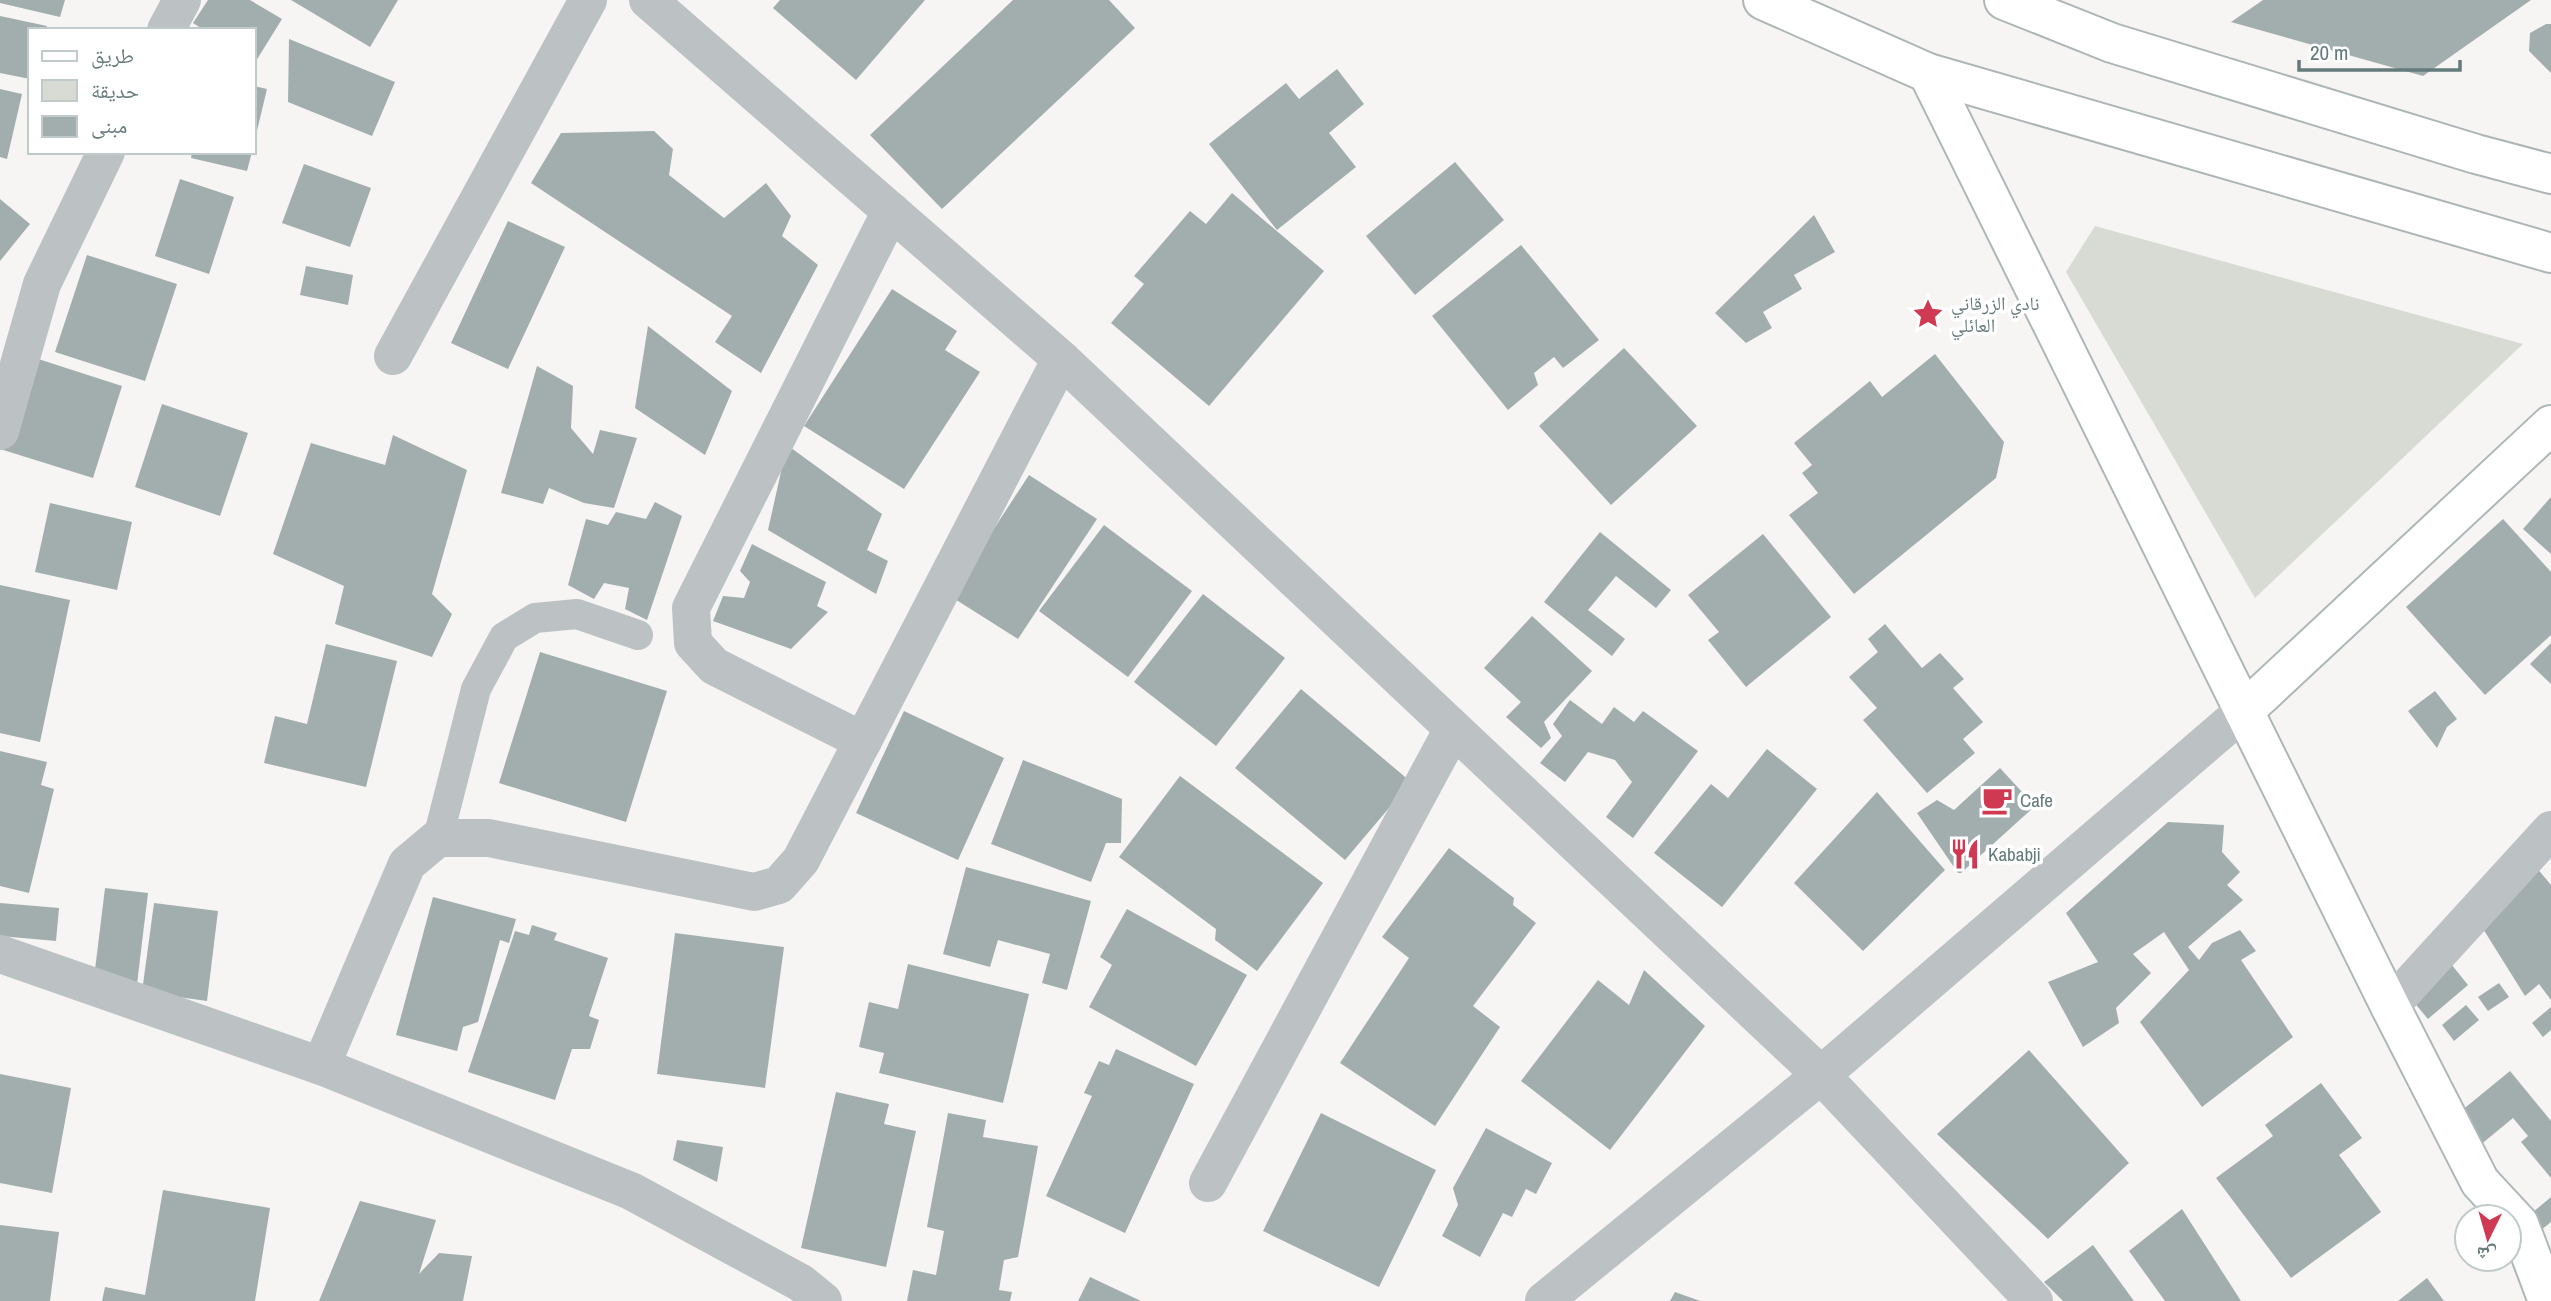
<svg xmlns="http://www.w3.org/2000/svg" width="2551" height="1301" viewBox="0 0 2551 1301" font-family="'Archivo Narrow','Noto Naskh Arabic',sans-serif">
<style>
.green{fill:#d8dbd3}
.building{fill:#a2aeae}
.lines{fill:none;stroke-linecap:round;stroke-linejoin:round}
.secondary-casing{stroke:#aeb7b8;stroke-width:42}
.primary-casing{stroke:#aeb5b6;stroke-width:42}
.service{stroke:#bcc2c3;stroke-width:30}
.minor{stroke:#bcc2c3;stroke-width:38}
.tertiary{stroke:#bcc2c3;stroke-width:38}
.secondary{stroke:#fff;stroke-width:38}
.primary{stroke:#fff;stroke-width:38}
.labels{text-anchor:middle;stroke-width:7;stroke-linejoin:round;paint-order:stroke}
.poi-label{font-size:19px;fill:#657a7b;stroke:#fff;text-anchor:start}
</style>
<rect width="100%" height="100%" fill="#f6f5f3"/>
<polygon class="green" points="2095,226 2523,344 2255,598 2066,272"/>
<g class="building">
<polygon points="0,0 65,0 60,17 0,3"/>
<polygon points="208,0 250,0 282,19 256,61 254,60 254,30 204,30 193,23"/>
<polygon points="291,0 398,0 370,47"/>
<polygon points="780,0 925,0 856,80 773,8"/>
<polygon points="1013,0 1109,0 1135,28 942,209 870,135"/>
<polygon points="2263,0 2531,0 2423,76 2231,22"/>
<polygon points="0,16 47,26 46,30 30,30 30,79 0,73"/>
<polygon points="2546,24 2551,24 2551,73 2529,51 2530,33"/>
<polygon points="289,39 395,82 372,136 288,102"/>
<polygon points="1337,69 1364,104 1329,133 1356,167 1277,230 1209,144 1286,83 1299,99"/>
<polygon points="254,86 267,89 255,139 254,139"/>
<polygon points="0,89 22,94 7,159 0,157"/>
<polygon points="654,131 673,149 669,175 724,218 766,183 791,216 782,236 818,265 761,373 715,342 732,316 531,183 561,133"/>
<polygon points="192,152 252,152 247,171 191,158"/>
<polygon points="1455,162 1504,220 1415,295 1366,236"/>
<polygon points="304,164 371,188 350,247 282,223"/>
<polygon points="180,179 234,197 209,274 155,256"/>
<polygon points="1232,193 1324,271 1209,406 1111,323 1144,284 1134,276 1190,211 1206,224"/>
<polygon points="0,199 30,224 0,261"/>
<polygon points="1814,215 1835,252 1794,275 1802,289 1763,312 1772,328 1746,343 1715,313"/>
<polygon points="508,221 565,247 508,369 451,343"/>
<polygon points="1521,245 1599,340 1563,368 1554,357 1534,373 1538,385 1508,410 1432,316"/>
<polygon points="87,255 177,284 145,381 55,352"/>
<polygon points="306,266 353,275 348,305 300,295"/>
<polygon points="892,289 957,331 945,350 980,372 904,489 804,426"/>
<polygon points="648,326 732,391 705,455 635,408"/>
<polygon points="1624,348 1697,426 1611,505 1539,426"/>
<polygon points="1935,354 2004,442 1996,478 1854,594 1789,515 1818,493 1802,473 1812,465 1794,443 1870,381 1882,397"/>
<polygon points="29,356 122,386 93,478 0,449"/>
<polygon points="537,366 573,386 571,428 593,454 600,430 637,438 614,508 584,503 549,488 543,504 501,493"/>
<polygon points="162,404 248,433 220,516 135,487"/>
<polygon points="393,435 467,470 432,594 452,614 432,657 335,624 344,586 273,554 311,443 385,465"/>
<polygon points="787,445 882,514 867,550 888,561 876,594 768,530"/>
<polygon points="1029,475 1097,519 1018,639 950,596"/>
<polygon points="2551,497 2551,554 2523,529"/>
<polygon points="655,502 682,516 647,620 625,609 629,588 604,583 594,599 568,585 586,519 608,525 616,512 646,519"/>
<polygon points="50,503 132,522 117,590 35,572"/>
<polygon points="2503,519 2551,572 2551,635 2485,695 2406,607"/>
<polygon points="1104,525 1192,591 1128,677 1039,611"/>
<polygon points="1600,532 1671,590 1656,608 1616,576 1588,610 1625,639 1612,656 1544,602"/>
<polygon points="1763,534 1831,617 1746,687 1708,640 1719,632 1688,595"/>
<polygon points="752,544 826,582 817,606 828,612 791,649 713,621 723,596 744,598 750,582 740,571"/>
<polygon points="0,585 70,600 40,742 0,733"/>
<polygon points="1203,594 1285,658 1216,746 1134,682"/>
<polygon points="1532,616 1592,671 1544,722 1551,738 1541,748 1506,717 1521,702 1484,668"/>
<polygon points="1885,624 1922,668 1940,653 1964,679 1953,688 1983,722 1963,739 1975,753 1927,793 1863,720 1877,708 1849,677 1878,652 1868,639"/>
<polygon points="2551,643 2551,684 2530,664"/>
<polygon points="326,644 397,661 366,787 264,763 275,716 307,724"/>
<polygon points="540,652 667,691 626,822 499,783"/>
<polygon points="1301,689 1411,782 1345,860 1235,768"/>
<polygon points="2435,691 2457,719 2447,727 2437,748 2408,711"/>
<polygon points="1570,700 1602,724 1614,707 1634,722 1643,711 1698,751 1633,838 1606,817 1632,782 1615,760 1588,752 1565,782 1540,763 1562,736 1553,724"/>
<polygon points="904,711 1004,758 958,860 856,813"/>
<polygon points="1767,749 1817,789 1722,907 1654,853 1711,784 1728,798"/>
<polygon points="0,751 47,762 41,785 54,789 29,893 0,886"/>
<polygon points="1023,760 1122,799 1121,843 1106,843 1091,882 991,844"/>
<polygon points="2000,768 2035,806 1961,873 1958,873 1917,813 1937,800 1954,810"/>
<polygon points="1180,776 1323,883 1257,971 1215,940 1216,929 1119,857"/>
<polygon points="1877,792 1945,870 1863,951 1794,883"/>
<polygon points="2168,822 2224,825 2222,852 2240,872 2227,885 2243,900 2188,947 2199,960 2212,943 2240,930 2256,951 2241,960 2293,1037 2202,1107 2140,1022 2189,970 2164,932 2133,954 2151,973 2116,1008 2119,1023 2083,1047 2048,982 2098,962 2066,913"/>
<polygon points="1449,848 1514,898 1513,905 1536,923 1473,1006 1500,1027 1435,1126 1340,1063 1409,958 1382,937"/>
<polygon points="2531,861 2551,885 2551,1000 2539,984 2525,996 2480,924"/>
<polygon points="966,867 1091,901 1067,990 1042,983 1050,954 998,940 990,967 943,954"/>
<polygon points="105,888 148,893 137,984 94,978"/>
<polygon points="433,897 516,919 509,943 500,940 478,1022 463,1027 457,1051 396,1035"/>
<polygon points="0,903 59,908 56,941 0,936"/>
<polygon points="154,903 218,911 207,1001 142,992"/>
<polygon points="1127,909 1247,975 1196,1066 1089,1007 1112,965 1100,957"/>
<polygon points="532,925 557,933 554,940 608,958 589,1016 599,1020 590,1049 572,1049 555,1100 468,1072 515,931 529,935"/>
<polygon points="675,933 784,947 765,1088 657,1074"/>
<polygon points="2447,959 2468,985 2428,1019 2407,994"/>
<polygon points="908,964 1029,994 1003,1103 879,1073 884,1053 859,1047 869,1002 898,1009"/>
<polygon points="1644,970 1705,1026 1610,1150 1521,1081 1598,980 1629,1005"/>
<polygon points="2499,983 2509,997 2488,1011 2478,997"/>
<polygon points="2466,1005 2479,1020 2454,1041 2442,1025"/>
<polygon points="2551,1007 2551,1030 2543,1037 2532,1023"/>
<polygon points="1116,1049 1194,1084 1125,1233 1046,1196 1092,1096 1084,1093 1099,1061 1109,1065"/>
<polygon points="2029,1050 2129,1163 2048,1239 1937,1134"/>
<polygon points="2510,1071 2551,1121 2551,1178 2521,1142 2528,1136 2513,1118 2479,1146 2439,1129"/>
<polygon points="0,1074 71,1088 52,1193 0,1183"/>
<polygon points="2321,1083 2362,1138 2339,1155 2381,1212 2291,1278 2216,1178 2273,1136 2265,1125"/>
<polygon points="836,1092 889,1104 884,1124 916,1131 886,1267 801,1248"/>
<polygon points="948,1113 986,1120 983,1137 1038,1146 1018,1257 1004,1260 999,1290 1012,1292 1010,1301 907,1301 913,1270 936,1275 944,1231 927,1227"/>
<polygon points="1321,1113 1436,1170 1379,1287 1263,1231"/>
<polygon points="1486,1128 1552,1163 1536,1194 1526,1189 1512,1217 1503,1213 1480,1257 1442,1236 1458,1205 1453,1188"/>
<polygon points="677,1140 723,1147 717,1182 673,1160"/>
<polygon points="163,1190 270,1208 255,1301 102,1301 105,1287 145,1295"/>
<polygon points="2551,1197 2551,1222 2531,1238 2519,1224"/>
<polygon points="360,1201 436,1220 419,1274 439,1253 472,1256 463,1301 319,1301"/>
<polygon points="2182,1209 2241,1301 2165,1301 2129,1251"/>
<polygon points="0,1225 59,1232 50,1301 0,1301"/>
<polygon points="2093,1245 2134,1301 2063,1301 2044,1282"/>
<polygon points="1090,1277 1141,1301 1078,1301"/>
<polygon points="2427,1278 2444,1301 2398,1301"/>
<polygon points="1675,1292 1700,1301 1670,1301"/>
</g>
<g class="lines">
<g class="secondary-casing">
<g id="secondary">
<polyline points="1928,73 2390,1006 2480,1182 2519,1224 2548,1301"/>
<polyline points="2244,711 2551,425"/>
</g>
</g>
<g class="primary-casing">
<g id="primary">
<polyline points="1763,0 1928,73 2551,253"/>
<polyline points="2004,0 2112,43 2476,154 2551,174"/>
</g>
</g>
<polyline class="service" points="438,838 476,689 504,637 535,618 577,614 638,635"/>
<g class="minor">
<polyline points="648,0 1061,359 1821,1075 2034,1301"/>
<polyline points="166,30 182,0"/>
<polyline points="393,356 588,0"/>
<polyline points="0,431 42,284 106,152"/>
<polyline points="863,741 714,666 693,643 691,608 891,211"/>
<polyline points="0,954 321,1066 631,1191 801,1283 823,1301"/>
<polyline points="2390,1006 2551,830"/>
<polyline points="321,1066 407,864 438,838 489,838 754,892 779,885 801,860 1061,359"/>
<polyline points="1208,1183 1453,729"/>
</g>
<polyline class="tertiary" points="1544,1301 1821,1075 2244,711"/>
<use href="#secondary" class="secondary"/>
<use href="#primary" class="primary"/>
</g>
<defs>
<g id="sight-bare" transform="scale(2.415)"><path d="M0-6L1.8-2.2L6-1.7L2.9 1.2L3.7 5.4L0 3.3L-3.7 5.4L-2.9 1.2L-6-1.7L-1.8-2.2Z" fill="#cf3a52" stroke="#fff" stroke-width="2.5" paint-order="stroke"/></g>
<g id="cafe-bare" transform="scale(2.415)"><path d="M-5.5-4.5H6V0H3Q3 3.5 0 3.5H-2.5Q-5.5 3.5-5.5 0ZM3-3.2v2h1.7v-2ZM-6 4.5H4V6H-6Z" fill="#cf3a52" stroke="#fff" stroke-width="2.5" paint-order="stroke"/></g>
<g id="restaurant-bare" transform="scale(2.415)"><path d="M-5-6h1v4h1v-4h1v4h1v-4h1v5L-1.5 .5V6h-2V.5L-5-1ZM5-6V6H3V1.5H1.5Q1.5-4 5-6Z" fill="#cf3a52" stroke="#fff" stroke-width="2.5" paint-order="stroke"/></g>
</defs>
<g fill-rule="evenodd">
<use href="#sight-bare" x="1928" y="314"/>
<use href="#cafe-bare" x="1997" y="800"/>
<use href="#restaurant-bare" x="1965" y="854"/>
</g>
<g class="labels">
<g class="poi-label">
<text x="1951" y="310">نادي الزرقاني<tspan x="1951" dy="22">العائلي</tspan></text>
<text x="2020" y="807">Cafe</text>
<text x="1988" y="861">Kababji</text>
</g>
</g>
<rect x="28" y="28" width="228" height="126" fill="#ffffff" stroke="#c1caca" stroke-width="2"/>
<rect x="42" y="51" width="35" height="10" fill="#ffffff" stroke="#c1caca" stroke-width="2"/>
<text x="91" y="63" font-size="21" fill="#657a7b">طريق</text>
<rect x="42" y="80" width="35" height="21" fill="#d8dbd3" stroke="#c1caca" stroke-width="2"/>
<text x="91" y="98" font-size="21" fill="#657a7b">حديقة</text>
<rect x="42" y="116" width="35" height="21" fill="#a2aeae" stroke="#c1caca" stroke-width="2"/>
<text x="91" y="133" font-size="21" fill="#657a7b">مبنى</text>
<g transform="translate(2488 1238) rotate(185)"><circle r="33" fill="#ffffff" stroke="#c1caca" stroke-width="2"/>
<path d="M0-5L12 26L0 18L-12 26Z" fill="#cf3a52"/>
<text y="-10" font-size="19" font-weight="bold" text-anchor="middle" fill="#657a7b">ش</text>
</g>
<path d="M2299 60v10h161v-10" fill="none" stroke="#657a7b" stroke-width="3.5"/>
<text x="2310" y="60" font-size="21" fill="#657a7b" stroke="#ffffff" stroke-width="5" paint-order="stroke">20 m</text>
</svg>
